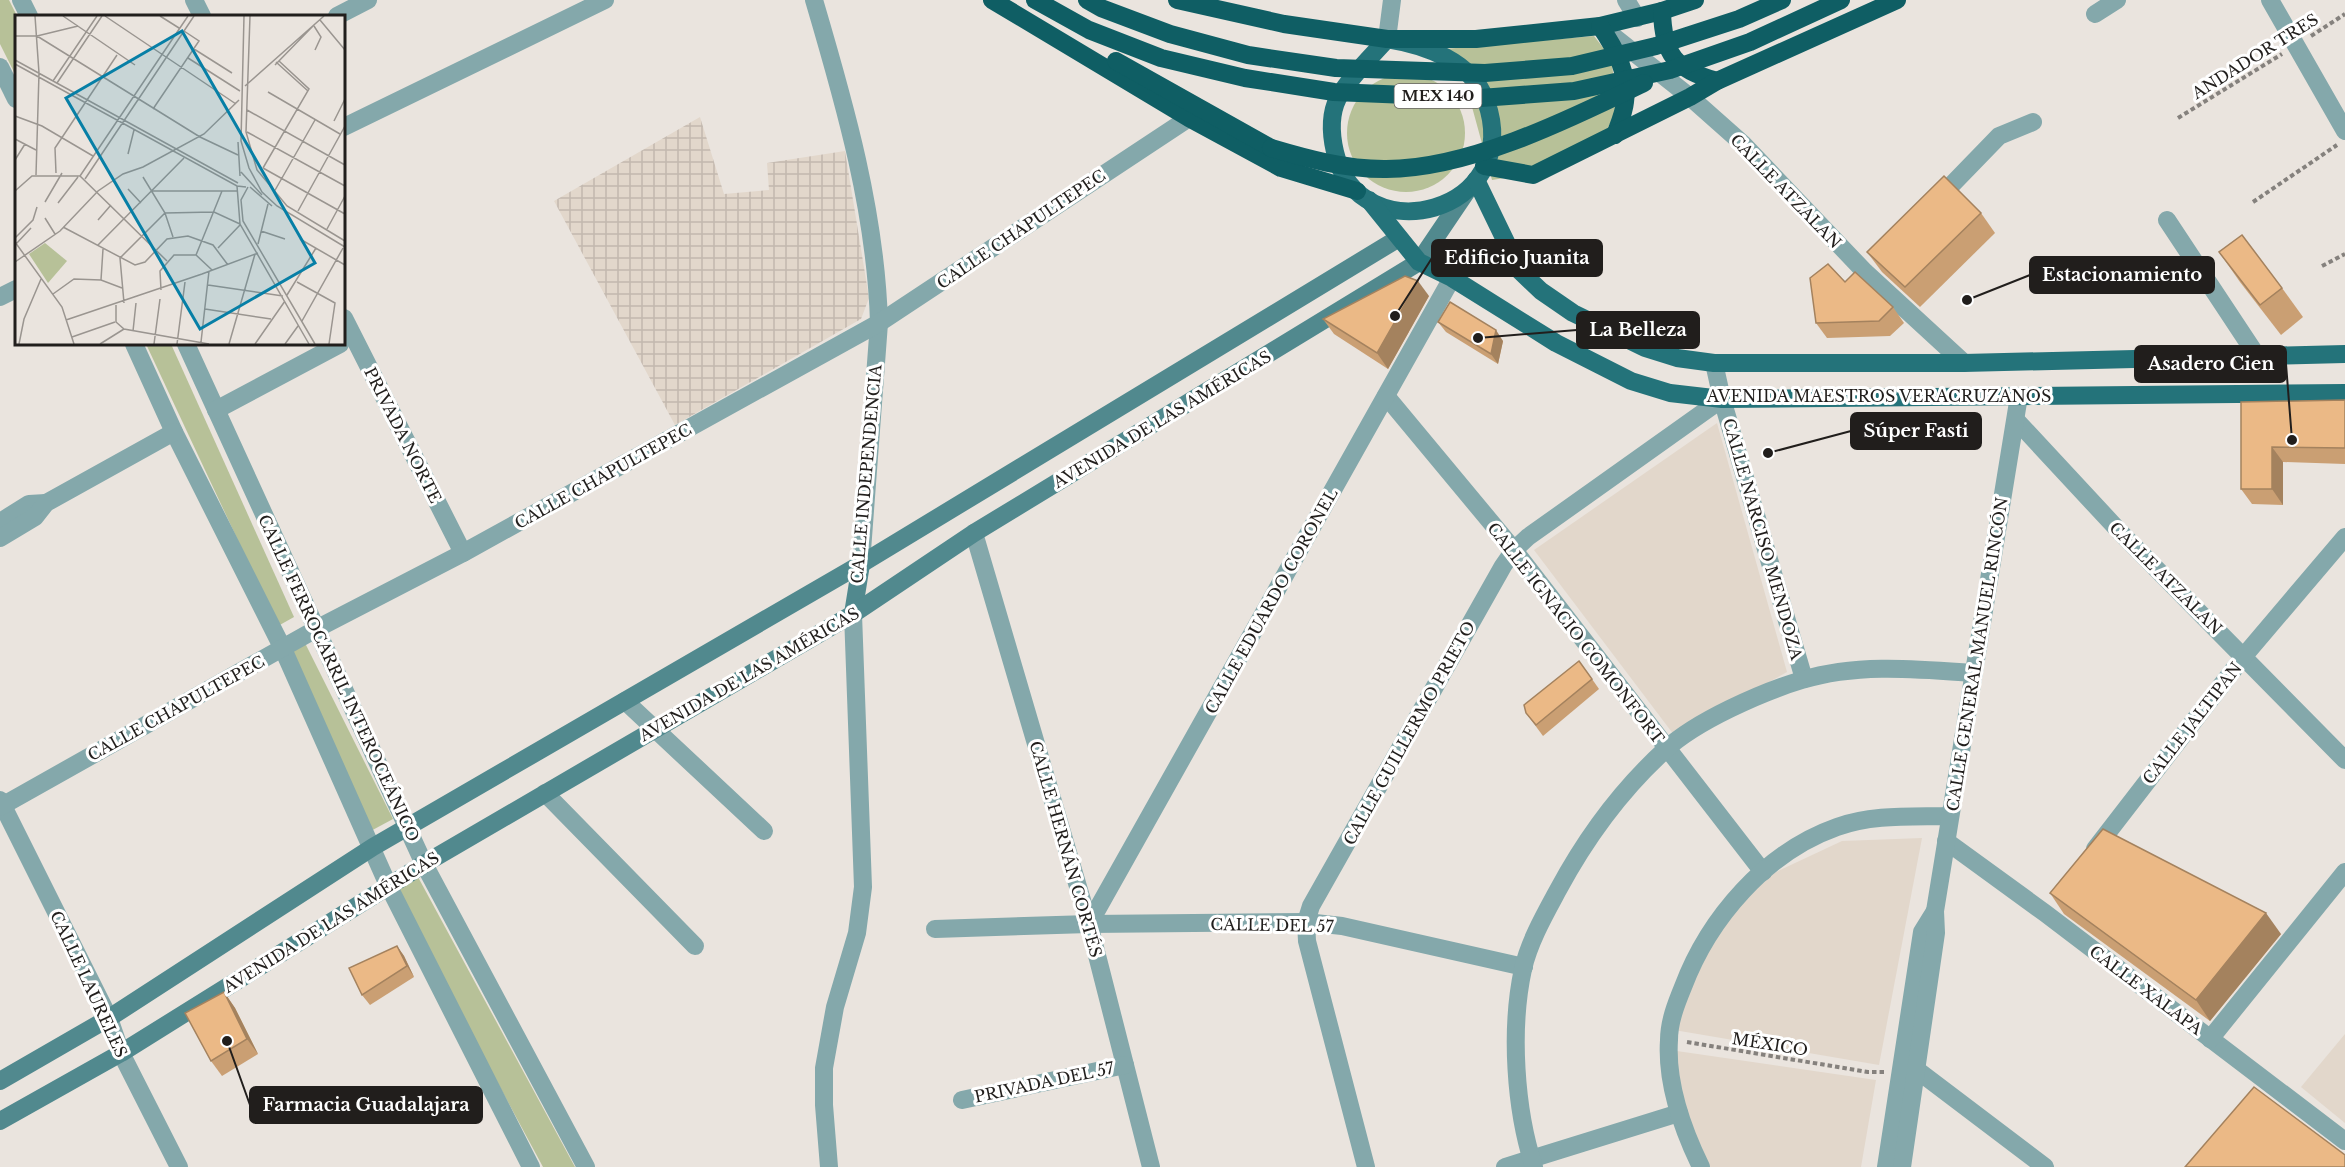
<svg xmlns="http://www.w3.org/2000/svg" width="2345" height="1167" viewBox="0 0 2345 1167" font-family="'Libre Baskerville',serif">
<style>
.built{fill:#e2d7cb}
.industrial{fill:url(#industrial-grid)}
.green{fill:#b7c198}
.lines{fill:none;stroke-linecap:round;stroke-linejoin:round}
.path{stroke:#85817d;stroke-width:4;stroke-dasharray:4.5 3;stroke-linecap:butt}
.street{stroke:#84a8ab;stroke-width:18}
.secondary{stroke:#51898e;stroke-width:18}
.primary{stroke:#24737a;stroke-width:18}
.highway{stroke:#0f5e64;stroke-width:18}
.highway-bridge{stroke:#0f5e64;stroke-width:18}
.wall{fill:#ca9f73}
.shaded-wall{fill:#a4825e}
.building{fill:#ebb986;stroke:#a4825e;stroke-width:1.5}
.labels{text-anchor:middle;stroke-width:6;stroke-linejoin:round;paint-order:stroke}
.shield{fill:#fff;stroke:#646260;stroke-width:1.5}
.shield-label{font-size:15px;font-weight:bold;fill:#211e1c}
.street-label{font-size:16px;fill:#211e1c;stroke:#fff}
.inset-road{fill:none;stroke:#9a9590;stroke-width:1.5}
.view{fill:#077fa6;fill-opacity:0.15;stroke:#077fa6;stroke-width:3}
.inset-edge{fill:none;stroke:#211e1c;stroke-width:3}
.leader{fill:none;stroke:#211e1c;stroke-width:2}
.callout-dot{fill:#211e1c;stroke:#fff;stroke-width:2}
.callout{fill:#211e1c;stroke:#211e1c;stroke-width:2}
.callout-label{font-size:18px;text-anchor:middle;font-weight:bold;fill:#fff}
</style>
<defs>
<pattern id="industrial-grid" width="8" height="8" patternUnits="userSpaceOnUse" patternTransform="scale(1.5)"><rect width="8" height="8" fill="#e2d7cb"/><path d="M0 4h8M4 0v8" fill="none" stroke="#c2b8ae"/></pattern>
</defs>
<rect width="100%" height="100%" fill="#eae4de"/>
<g class="built">
<polygon points="1717,423 1787,672 1674,735 1534,550"/>
<polygon points="1922,838 1879,1065 1674,1030 1698,948 1759,880 1842,841"/>
<polygon points="2345,1034 2345,1123 2301,1087"/>
<polygon points="1670,1050 1876,1080 1861,1167 1698,1167"/>
</g>
<polygon class="industrial" points="700,117 724,194 769,190 767,163 845,151 869,298 861,319 675,425 554,201"/>
<g class="green">
<polygon points="0,0 9,0 17,16 16,76 0,44"/>
<polygon points="1594,36 1611,58 1618,107 1604,136 1523,175 1492,180 1466,85 1444,49"/>
<circle cx="1406" cy="133" r="59"/>
<polygon points="146,344 171,344 294,617 278,626"/>
<polygon points="305,643 393,819 367,833 279,657"/>
<polygon points="418,877 575,1167 543,1167 394,890"/>
</g>
<g class="lines">
<g class="path">
<polyline points="2311,36 2345,14"/>
<polyline points="2178,118 2282,54"/>
<polyline points="2253,202 2337,145"/>
<polyline points="2322,266 2345,254"/>
<polyline points="1687,1042 1868,1072 1884,1072"/>
</g>
<g class="street">
<polyline points="21,0 29,16"/>
<polyline points="194,0 202,16"/>
<path d="M 814,0 C 845,105 876,213 879,323 L 861,564"/>
<polyline points="1626,0 1637,18"/>
<polyline points="2270,0 2345,131"/>
<polyline points="2095,14 2117,0"/>
<polyline points="337,16 368,0"/>
<polyline points="1603,28 1690,97 1743,144 1865,272 1964,363"/>
<polyline points="1387,39 1392,0"/>
<polyline points="0,67 16,99"/>
<polyline points="344,127 605,0"/>
<polyline points="1936,201 1999,136 2033,122"/>
<polyline points="2167,220 2257,356"/>
<polyline points="0,297 16,289"/>
<polyline points="344,318 463,553"/>
<polyline points="134,344 174,432 283,649 388,885 531,1167"/>
<polyline points="186,344 424,864 586,1167"/>
<polyline points="1714,363 1722,399 1804,679"/>
<polyline points="1386,396 1514,550 1763,872"/>
<polyline points="216,410 340,344"/>
<polyline points="2016,420 2120,532 2345,760"/>
<polyline points="0,522 29,504 46,503"/>
<polyline points="974,533 1089,924 1151,1167"/>
<polyline points="0,538 35,517 46,503 174,432"/>
<polyline points="625,701 764,831"/>
<polyline points="545,793 695,946"/>
<polyline points="0,800 109,1018 121,1053 179,1167"/>
<polyline points="0,807 318,628 463,553 879,323 1189,118"/>
<polyline points="1946,841 2045,913 2345,1141"/>
<polyline points="2095,849 2244,656 2345,537"/>
<polyline points="1089,924 1452,278"/>
<polyline points="935,929 1089,924 1306,922 1342,926 1524,967"/>
<polyline points="2210,1039 2345,872"/>
<polyline points="1917,1070 2045,1167"/>
<polyline points="962,1100 1125,1065"/>
<polyline points="829,1167 824,1105 824,1068 835,1007 857,933 863,887 853,614"/>
<polyline points="1366,1167 1307,941 1306,922 1311,906 1503,566 1514,550 1528,537 1722,399"/>
<polyline points="1505,1167 1679,1113"/>
<path d="M 1534,1167 C 1515,1109 1510,1029 1523,969 C 1529,942 1545,914 1558,890 C 1586,838 1621,790 1665,750 C 1696,721 1762,692 1802,680 C 1857,663 1918,669 1974,673"/>
<path d="M 1701,1167 C 1682,1128 1666,1084 1669,1040 C 1669,1022 1676,1004 1683,987 C 1709,918 1766,852 1837,827 C 1873,814 1912,817 1950,816"/>
<polyline points="1886,1167 1922,932 1935,911"/>
<polyline points="1902,1167 1936,933 1935,911 2019,396"/>
</g>
<g class="secondary">
<polyline points="853,614 861,564"/>
<polyline points="0,1081 109,1018 373,847 861,564 1399,238"/>
<polyline points="0,1121 121,1053 424,864 853,614 974,533 1419,262 1467,191"/>
</g>
<g class="primary">
<path d="M 1387,39 C 1425,45 1472,61 1486,101 C 1526,213 1359,256 1335,152 C 1331,135 1330,114 1338,98 C 1351,76 1370,58 1387,39 Z"/>
<polyline points="1476,180 1520,271 1541,291 1573,313 1645,348 1677,358 1714,363 1964,363 2345,354"/>
<polyline points="1369,200 1419,262 1452,278 1556,343 1631,381 1670,393 1722,399 2345,393"/>
</g>
<g class="highway">
<polyline points="992,0 1189,118 1281,168 1357,191"/>
<polyline points="1177,0 1284,24 1387,39 1476,39 1600,26 1662,11 1695,0"/>
<path d="M 1662,11 C 1663,55 1675,69 1717,81"/>
<path d="M 1600,26 C 1615,48 1630,75 1625,102 C 1624,113 1619,124 1615,135"/>
<polyline points="1116,61 1271,148"/>
<polyline points="1484,166 1533,175 1690,97 1717,81 1897,0"/>
</g>
<g class="highway-bridge">
<polyline points="1035,0 1089,30 1161,58 1245,78 1334,92 1481,98 1574,91 1670,70 1750,42 1841,0"/>
<polyline points="1087,0 1101,8 1170,34 1248,55 1336,68 1485,73 1572,66 1656,46 1739,19 1782,0"/>
<path d="M 1271,148 C 1308,159 1345,169 1384,169 C 1467,170 1570,119 1644,83"/>
</g>
</g>
<g class="wall">
<polygon points="1981,213 1995,233 1920,307 1882,272 1867,252"/>
<polygon points="2219,252 2282,288 2303,317 2281,335 2240,282"/>
<polygon points="1845,282 1893,307 1904,323 1890,336 1827,338 1816,323"/>
<polygon points="1429,296 1388,369 1334,334 1323,319"/>
<polygon points="1438,322 1503,341 1498,364 1446,332"/>
<polygon points="2345,400 2345,464 2283,462 2283,505 2252,504 2241,489 2241,402"/>
<polygon points="1592,679 1599,689 1543,736 1526,713"/>
<polygon points="2050,893 2281,934 2210,1021 2064,914"/>
<polygon points="397,946 404,956 414,977 370,1005 362,995"/>
<polygon points="224,992 235,1008 258,1054 222,1076 211,1061"/>
</g>
<g class="shaded-wall">
<polygon points="1418,281 1429,296 1388,369 1377,353"/>
<polygon points="1496,330 1503,341 1498,364 1491,354"/>
<polygon points="2272,447 2283,462 2283,505 2272,489"/>
<polygon points="2266,913 2281,934 2210,1021 2196,1000"/>
<polygon points="397,946 404,956 414,977 407,966"/>
<polygon points="224,992 235,1008 258,1054 247,1039"/>
</g>
<g class="building">
<polygon points="1944,176 1981,213 1905,287 1867,252"/>
<polygon points="2242,235 2282,288 2260,305 2219,252"/>
<polygon points="1828,264 1845,282 1855,272 1893,307 1879,321 1816,323 1810,278"/>
<polygon points="1405,276 1418,281 1377,353 1323,319"/>
<polygon points="1450,302 1496,330 1491,354 1438,322"/>
<polygon points="2345,400 2345,448 2272,447 2272,489 2241,489 2241,402"/>
<polygon points="1579,661 1592,679 1536,725 1526,713 1524,705"/>
<polygon points="2103,829 2266,913 2196,1000 2050,893"/>
<polygon points="397,946 407,966 362,995 349,968"/>
<polygon points="224,992 247,1039 211,1061 185,1013"/>
<polygon points="2254,1087 2345,1155 2345,1167 2185,1167"/>
</g>
<g class="labels">
<rect class="shield" x="1394.5" y="84" width="87" height="24" rx="4.5"/>
<g class="shield-label">
<text x="1438" y="101">MEX 140</text>
</g>
<g class="street-label">
<text transform="translate(2255 56) rotate(-32)" y="6">ANDADOR TRES</text>
<text transform="translate(1786 191) rotate(46)" y="6">CALLE ATZALAN</text>
<text transform="translate(1021 229) rotate(-34)" y="6">CALLE CHAPULTEPEC</text>
<text x="1879" y="402">AVENIDA MAESTROS VERACRUZANOS</text>
<text transform="translate(1162 419) rotate(-31)" y="6">AVENIDA DE LAS AMÉRICAS</text>
<text transform="translate(403 435) rotate(63)" y="6">PRIVADA NORTE</text>
<text transform="translate(866 474) rotate(-85)" y="6">CALLE INDEPENDENCIA</text>
<text transform="translate(603 476) rotate(-29)" y="6">CALLE CHAPULTEPEC</text>
<text transform="translate(1763 539) rotate(74)" y="6">CALLE NARCISO MENDOZA</text>
<text transform="translate(2166 578) rotate(45)" y="6">CALLE ATZALAN</text>
<text transform="translate(1271 601) rotate(-61)" y="6">CALLE EDUARDO CORONEL</text>
<text transform="translate(1576 633) rotate(52)" y="6">CALLE IGNACIO COMONFORT</text>
<text transform="translate(1977 654) rotate(-81)" y="6">CALLE GENERAL MANUEL RINCÓN</text>
<text transform="translate(749 674) rotate(-30)" y="6">AVENIDA DE LAS AMÉRICAS</text>
<text transform="translate(339 678) rotate(65)" y="6">CALLE FERROCARRIL INTEROCEÁNICO</text>
<text transform="translate(176 708) rotate(-29)" y="6">CALLE CHAPULTEPEC</text>
<text transform="translate(2192 723) rotate(-52)" y="6">CALLE JALTIPAN</text>
<text transform="translate(1409 733) rotate(-61)" y="6">CALLE GUILLERMO PRIETO</text>
<text transform="translate(1066 849) rotate(74)" y="6">CALLE HERNÁN CORTÉS</text>
<text transform="translate(331 922) rotate(-32)" y="6">AVENIDA DE LAS AMÉRICAS</text>
<text transform="translate(1272 925) rotate(1)" y="6">CALLE DEL 57</text>
<text transform="translate(89 984) rotate(65)" y="6">CALLE LAURELES</text>
<text transform="translate(2146 990) rotate(37)" y="6">CALLE XALAPA</text>
<text transform="translate(1770 1044) rotate(9)" y="6">MÉXICO</text>
<text transform="translate(1044 1082) rotate(-12)" y="6">PRIVADA DEL 57</text>
</g>
</g>
<g transform="translate(15 15)">
<rect width="330" height="330" fill="#eae4de"/>
<path d="M 30,228 L 52,246 L 33,268 L 14,239 Z" fill="#b7c198"/>
<path class="inset-road" d="M 20,1 L 24,58 L 21,160M 48,1 L 120,50M 90,1 L 221,89M 145,1 L 164,13M 229,1 L 226,126 L 234,153 L 247,177 L 262,191 L 330,232M 235,1 L 231,117 L 242,155 L 272,191 L 330,226M 305,5 L 330,35M 299,11 L 306,22 L 300,35M 0,21 L 22,21 L 63,11M 22,21 L 185,122 L 223,140M 179,34 L 217,58M 173,43 L 225,76M 0,45 L 223,168M 261,47 L 293,76M 0,49 L 222,171 L 231,172M 260,50 L 298,11M 38,66 L 82,1M 42,68 L 87,1M 230,71 L 309,1M 253,77 L 325,119M 138,94 L 184,26 L 169,16M 232,95 L 330,150M 0,101 L 27,111 L 78,141M 319,106 L 330,84M 232,117 L 330,171M 0,124 L 21,135M 223,127 L 225,161M 113,139 L 119,115M 0,145 L 10,129M 248,153 L 294,74 L 264,46M 248,153 L 330,199M 226,157 L 247,180M 41,158 L 40,133 L 102,40M 65,161 L 173,1M 128,162 L 150,198 L 158,222M 70,164 L 179,1M 222,171 L 225,209 L 294,329M 233,172 L 226,185 L 228,206 L 300,329M 235,172 L 257,191M 113,174 L 126,188M 0,176 L 17,161 L 65,161 L 152,246M 137,176 L 222,176M 259,177 L 300,105M 30,187 L 47,158M 43,188 L 63,162M 283,196 L 330,111M 30,203 L 40,219M 83,205 L 96,190M 48,212 L 120,250 L 130,247 L 152,224 L 173,221 L 198,230 L 213,250M 312,214 L 330,181M 246,216 L 270,224M 0,223 L 18,205 L 22,192M 285,224 L 330,250M 0,227 L 47,292 L 59,329M 1,229 L 16,213M 243,229 L 253,189M 83,230 L 169,143M 203,233 L 225,210M 181,240 L 207,176M 0,247 L 45,216 L 83,176 L 108,159 L 128,152 L 189,119 L 224,85M 187,259 L 243,238M 86,265 L 88,234M 282,267 L 320,288 L 314,329M 193,270 L 268,281M 146,275 L 145,256 L 159,240 L 181,240 L 197,255M 38,279 L 59,264 L 86,265 L 107,273M 272,280 L 301,233M 109,288 L 105,243 L 150,198 L 199,197 L 225,209M 101,290 L 101,307 L 109,314 L 194,329M 190,294 L 256,304M 51,305 L 187,259M 287,306 L 328,233M 118,316 L 121,288M 57,322 L 100,307M 186,327 L 194,256M 4,329 L 9,304 L 26,264M 85,329 L 109,314M 139,329 L 145,284M 162,329 L 170,267M 214,329 L 240,239M 240,329 L 270,286M 270,329 L 283,311"/>
<path class="view" d="M 167,16 L 300,248 L 185,314 L 51,83 Z"/>
<rect width="330" height="330" class="inset-edge"/>
</g>
<path class="leader" d="M1395 316L1432 258M1967 300L2030 275M1478 338L1577 330M2292 440L2286 364M1768 453L1851 431M227 1041L250 1105"/>
<g class="callout-dot">
<circle cx="1395" cy="316" r="6"/>
<circle cx="1967" cy="300" r="6"/>
<circle cx="1478" cy="338" r="6"/>
<circle cx="2292" cy="440" r="6"/>
<circle cx="1768" cy="453" r="6"/>
<circle cx="227" cy="1041" r="6"/>
</g>
<g class="callout">
<rect x="1432" y="240" width="170" height="36" rx="6"/>
<rect x="2030" y="257" width="184" height="36" rx="6"/>
<rect x="1577" y="312" width="122" height="36" rx="6"/>
<rect x="2135" y="346" width="151" height="36" rx="6"/>
<rect x="1851" y="413" width="130" height="36" rx="6"/>
<rect x="250" y="1087" width="232" height="36" rx="6"/>
</g>
<g class="callout-label">
<text x="1517" y="264">Edificio Juanita</text>
<text x="2122" y="281">Estacionamiento</text>
<text x="1638" y="336">La Belleza</text>
<text x="2211" y="370">Asadero Cien</text>
<text x="1916" y="437">Súper Fasti</text>
<text x="366" y="1111">Farmacia Guadalajara</text>
</g>
</svg>
